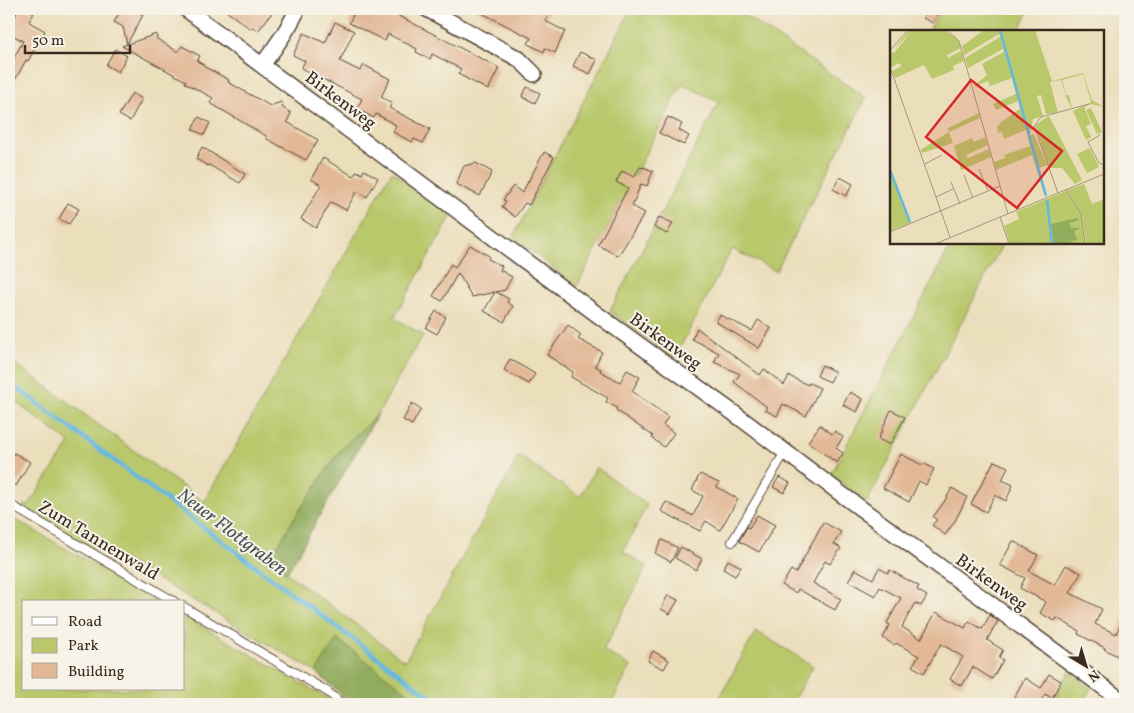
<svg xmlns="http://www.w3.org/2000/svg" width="1134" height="713" viewBox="0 0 1134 713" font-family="Vollkorn,serif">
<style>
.green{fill:#b8c86a;stroke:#7a7944}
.forest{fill:#92ac5e;stroke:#666b3e}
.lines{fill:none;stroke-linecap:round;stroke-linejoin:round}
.stream{stroke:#64b7df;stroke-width:4.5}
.building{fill:#e2b896}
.lane-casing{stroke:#554536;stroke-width:10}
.street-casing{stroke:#554536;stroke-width:18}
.lane{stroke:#fff;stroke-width:8}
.street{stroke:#fff;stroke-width:15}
.labels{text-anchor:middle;stroke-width:4;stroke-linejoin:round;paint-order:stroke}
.street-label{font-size:18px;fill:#3b2a1e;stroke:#f7f3e8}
.water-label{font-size:19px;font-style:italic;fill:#475458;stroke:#f7f3e8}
.inset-river{fill:none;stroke:#64b7df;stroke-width:2.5}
.inset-road{fill:none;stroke:#a5967c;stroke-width:1}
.view{fill:#d62828;fill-opacity:0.15;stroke:#d62828;stroke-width:2.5}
.inset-edge{fill:none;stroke:#3b2a1e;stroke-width:2.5}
</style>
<rect width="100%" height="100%" fill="#f7f3e8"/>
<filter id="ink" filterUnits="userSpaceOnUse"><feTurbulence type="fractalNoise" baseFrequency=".02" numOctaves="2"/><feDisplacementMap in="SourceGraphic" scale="10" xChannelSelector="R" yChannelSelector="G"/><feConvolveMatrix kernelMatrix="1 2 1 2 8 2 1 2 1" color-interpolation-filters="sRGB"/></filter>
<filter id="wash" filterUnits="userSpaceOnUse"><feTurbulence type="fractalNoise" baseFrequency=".0096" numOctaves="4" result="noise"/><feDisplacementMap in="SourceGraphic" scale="20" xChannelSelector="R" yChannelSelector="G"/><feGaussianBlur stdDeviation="1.12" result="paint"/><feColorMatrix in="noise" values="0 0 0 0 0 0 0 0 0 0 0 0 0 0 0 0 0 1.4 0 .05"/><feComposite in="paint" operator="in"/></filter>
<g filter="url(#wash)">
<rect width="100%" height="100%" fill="#ebdebb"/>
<g class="green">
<polygon points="631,9 735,9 866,98 776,271 732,249 674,359 610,311 719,102 682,84 577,286 513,237"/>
<polygon points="940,9 1030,9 1019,30 1021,31 929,31"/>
<polygon points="392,171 452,215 394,318 423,335 378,414 341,449 293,520 269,560 405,661 519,456 580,497 596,467 647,505 623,552 647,566 603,651 631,666 611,704 423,704 337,639 316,672 101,546 98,549 94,550 26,511 23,507 24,504 28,506 70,443 9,397 9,359 204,502"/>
<polygon points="952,243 1003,243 867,502 831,475"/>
<polygon points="9,516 159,602 24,602 24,689 184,689 184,616 337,704 9,704"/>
<polygon points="756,631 813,666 791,704 716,704"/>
<polygon points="1069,672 1091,688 1082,704 1051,704"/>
</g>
<g class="forest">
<polygon points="378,414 287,573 269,560 293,520 341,449"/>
<polygon points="337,639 423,704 349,704 339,692 316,672"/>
</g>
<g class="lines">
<polyline class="stream" points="9,382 440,704"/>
</g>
<g id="blocks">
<g class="building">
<polygon points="19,9 26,9 34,13 29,22 45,31 28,61 26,60 9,91 9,67 23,41 9,33 9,27"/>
<polygon points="119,9 132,9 143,15 127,44 123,27 114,22 118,15 120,14"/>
<polygon points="223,9 275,9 258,31 252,27 251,29"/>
<polygon points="356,9 393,9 391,12 499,68 488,90 458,74 461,69 432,54 430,59 416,52 417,49 388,34 385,41 349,23"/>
<polygon points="474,9 552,9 545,21 565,31 555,53 545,48 544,52 528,44 531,38"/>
<polygon points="927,9 940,9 933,23 923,18"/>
<polygon points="335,22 354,31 340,61 360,71 364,65 390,79 381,97 392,103 389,108 430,129 423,143 414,139 412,142 393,132 396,125 376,114 374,118 357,109 362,99 301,68 305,61 293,55 304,33 325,43"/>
<polygon points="156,34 157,39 178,52 182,46 200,56 197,61 204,65 203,66 229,80 228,82 272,107 273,105 281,102 283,108 291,113 287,122 318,140 306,160 267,139 266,136 210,103 213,98 185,83 186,81 122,46"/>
<polygon points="115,49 127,56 118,72 106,65"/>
<polygon points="580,52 597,60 590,74 573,66"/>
<polygon points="527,87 540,93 535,103 522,97"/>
<polygon points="132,93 142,99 130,121 119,115"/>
<polygon points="199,117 210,123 204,135 192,129"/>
<polygon points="668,117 682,124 679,130 689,136 684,145 659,133"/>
<polygon points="202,147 245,174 240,183 209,165 208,166 196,159"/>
<polygon points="544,152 554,157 529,205 525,203 515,217 502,207 506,201 503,200 513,186 522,193"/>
<polygon points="323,158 353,176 357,171 362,174 364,170 378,178 367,197 357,191 346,210 331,202 316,228 301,219 321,185 311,179"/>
<polygon points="476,163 492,172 480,196 456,184 464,166"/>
<polygon points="640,167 643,168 643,167 653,171 647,186 641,184 632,206 645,213 618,256 598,245 628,188 616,182 622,171 634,177"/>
<polygon points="840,177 853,184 846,196 833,189"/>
<polygon points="68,203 79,209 69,224 59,219"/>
<polygon points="659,217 673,223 667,234 654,227"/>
<polygon points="470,245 489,256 488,259 502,266 500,270 512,277 505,290 496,292 509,299 507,302 513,306 504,322 484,311 495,292 472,297 458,273 442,301 433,296 451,264 455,267"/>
<polygon points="436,311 446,317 437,334 426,328"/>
<polygon points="720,315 752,331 758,320 771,328 759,348 716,322"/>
<polygon points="568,325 581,335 578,339 602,352 595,366 601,369 600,371 620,382 627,370 640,377 632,391 668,417 663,425 674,433 664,447 652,438 653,436 616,410 617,408 606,402 608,398 571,377 573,372 547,355"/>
<polygon points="697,328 760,375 764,369 784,385 789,376 808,385 809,383 820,388 806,416 783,404 777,416 765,410 767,407 734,382 740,374 714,362 719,353 692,339"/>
<polygon points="510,359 535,374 529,384 504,370"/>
<polygon points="822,365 835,372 830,382 817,376"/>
<polygon points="850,392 863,399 857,412 843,405"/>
<polygon points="412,403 421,409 412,425 403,420"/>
<polygon points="891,410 905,417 890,445 878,439"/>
<polygon points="820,425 832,434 835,431 843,437 836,448 843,453 837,463 808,442"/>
<polygon points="14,453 30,462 16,486 9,482 9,462"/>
<polygon points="901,454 922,465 923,463 934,469 926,485 919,481 909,502 883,488"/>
<polygon points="994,461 1008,467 1002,480 1013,485 1006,501 995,495 986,512 971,504"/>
<polygon points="700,474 719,483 717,487 738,499 720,530 706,521 700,531 661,511 666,502 693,516 703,496 692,490"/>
<polygon points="779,477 790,483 784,493 773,487"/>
<polygon points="952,488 967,497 955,521 945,535 932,525 937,520 933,517 944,502"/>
<polygon points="757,515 775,525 759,552 739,541 747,527 749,528"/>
<polygon points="823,522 841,532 834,544 841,548 830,564 825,561 813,583 841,599 835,610 798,589 796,593 782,585 791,570 796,573"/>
<polygon points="662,540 678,548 671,562 655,553"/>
<polygon points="1013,541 1038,555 1029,571 1055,585 1066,565 1081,573 1070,593 1102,609 1095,624 1116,634 1125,615 1125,660 1104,649 1105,648 1078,634 1079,631 1057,618 1055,621 1040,613 1046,602 1020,588 1025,578 1000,565"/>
<polygon points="681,547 702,559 696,570 675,558"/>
<polygon points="728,560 741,567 735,576 723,569"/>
<polygon points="879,568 888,573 890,570 904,578 919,586 917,590 927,596 921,606 915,603 902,627 921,639 936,612 965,628 969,621 982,629 990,615 998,621 987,640 1003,650 999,657 1003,660 992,679 973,667 962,686 950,679 963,657 941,644 924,673 912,666 919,656 896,643 894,645 883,638 890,625 887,623 901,598 880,587 875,596 848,581 855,569 873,579"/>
<polygon points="668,595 678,600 670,614 661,609"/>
<polygon points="653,651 669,660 664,669 648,661"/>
<polygon points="1049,674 1061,681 1052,698 1045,694 1039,704 1010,704 1025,678 1041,688"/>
</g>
</g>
</g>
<g filter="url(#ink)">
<use href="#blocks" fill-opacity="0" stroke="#554536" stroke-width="1"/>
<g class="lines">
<g class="lane-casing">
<g id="lane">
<polyline points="9,504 175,602"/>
<polyline points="732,542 785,452"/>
<polyline points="184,607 328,692 342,704"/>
</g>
</g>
<g class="street-casing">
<g id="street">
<polyline points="186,9 598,315 735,414 844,496 1125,703"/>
<polyline points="427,9 519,59 534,74"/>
<path d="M 262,65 C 276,47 288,29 298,9"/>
</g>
</g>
<use href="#lane" class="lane"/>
<use href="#street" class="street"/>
</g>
</g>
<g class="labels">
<g class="street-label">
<text transform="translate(341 100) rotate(37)" y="6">Birkenweg</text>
<text transform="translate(666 341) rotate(36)" y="6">Birkenweg</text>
<text transform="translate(99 540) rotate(31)" y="6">Zum Tannenwald</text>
<text transform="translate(992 582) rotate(36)" y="6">Birkenweg</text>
</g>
<g class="water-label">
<text transform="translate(233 531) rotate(37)" y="7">Neuer Flottgraben</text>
</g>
</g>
<g transform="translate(890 30)">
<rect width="214" height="214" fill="#ebdebb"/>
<path d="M 19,0 L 54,0 L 68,9 L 71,18 L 57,25 L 58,28 L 71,21 L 74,31 L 63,36 L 64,40 L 42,49 L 34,35 L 5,48 L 2,41 L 12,36 L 8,33 L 1,38 L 0,21 L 4,23 L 21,2 L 3,20 ZM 94,0 L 145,0 L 162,51 L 193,43 L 202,70 L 214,77 L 201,74 L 194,77 L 201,94 L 196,96 L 201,107 L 196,110 L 183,81 L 201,72 L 193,44 L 172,50 L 176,65 L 179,65 L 182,79 L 176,67 L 171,50 L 160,52 L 168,83 L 156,84 L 151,65 L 147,66 L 153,86 L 143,89 L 140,105 L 144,104 L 157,135 L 149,138 L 155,167 L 142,125 L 106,140 L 104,132 L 115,128 L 114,125 L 140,116 L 136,100 L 114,109 L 112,102 L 108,103 L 107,97 L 111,92 L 130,79 L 128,71 L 106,80 L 103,74 L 126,64 L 122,48 L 100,56 L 98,51 L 83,57 L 97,45 L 92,34 L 114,22 L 113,19 L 78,38 L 75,28 L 110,7 L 109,4 L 74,25 L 72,16 ZM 201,78 L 212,102 L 207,104 L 196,80 ZM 89,83 L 90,88 L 59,102 L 63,113 L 32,123 L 30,120 L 59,102 L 58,98 ZM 159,86 L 192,150 L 185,154 L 172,138 L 159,138 L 145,95 ZM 95,107 L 98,115 L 76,125 L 78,128 L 99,119 L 101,127 L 71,140 L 64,116 L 82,108 L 84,112 ZM 200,118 L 209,137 L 197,143 L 187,124 ZM 0,139 L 20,193 L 0,201 ZM 194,154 L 202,174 L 214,169 L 214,214 L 196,214 L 192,185 L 177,160 ZM 176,161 L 191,184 L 195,214 L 120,214 L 114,196 L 129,189 L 126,182 Z" fill="#b8c86a"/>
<path d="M 187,188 L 189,190 L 179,193 L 181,198 L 191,198 L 184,201 L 187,210 L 180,211 L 186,214 L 164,214 L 161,194 Z" fill="#92ac5e"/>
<path class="inset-river" d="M 110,0 L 156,166M 0,140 L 20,192M 157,170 L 162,214"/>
<path class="inset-road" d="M 57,0 L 69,11 L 118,184M 0,20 L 18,0M 0,37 L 60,207M 210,105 L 198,112 L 209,133 L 214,135M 35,134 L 52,125M 89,139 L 98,161M 74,145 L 83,168M 61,152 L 70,174M 176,160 L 191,184 L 195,214M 168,163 L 144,96 L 151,87 L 199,74M 46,167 L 63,159M 110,187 L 119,214M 0,202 L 110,156M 45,214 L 214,144"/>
<path class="view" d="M 81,50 L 172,121 L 127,178 L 36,107 Z"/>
<rect width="214" height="214" class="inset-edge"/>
</g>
<rect width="1134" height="713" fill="none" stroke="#f7f3e8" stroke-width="30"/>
<rect x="22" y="600" width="162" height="90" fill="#f7f3e8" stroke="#aca397"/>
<rect x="32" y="617" width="25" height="8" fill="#ffffff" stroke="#aca397"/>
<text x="68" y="626" font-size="15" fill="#3b2a1e">Road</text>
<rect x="32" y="638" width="25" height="15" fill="#b8c86a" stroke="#aca397"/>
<text x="68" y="650" font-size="15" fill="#3b2a1e">Park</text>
<rect x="32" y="663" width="25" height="15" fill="#e2b896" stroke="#aca397"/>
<text x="68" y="676" font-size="15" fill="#3b2a1e">Building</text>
<g transform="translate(1086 666) rotate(142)" stroke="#f7f3e8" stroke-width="4" paint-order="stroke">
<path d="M0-4L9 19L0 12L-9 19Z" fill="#3b2a1e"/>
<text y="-8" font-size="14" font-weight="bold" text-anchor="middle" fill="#3b2a1e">N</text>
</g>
<path d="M25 45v8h105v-8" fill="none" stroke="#3b2a1e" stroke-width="2.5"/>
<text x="32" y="45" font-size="15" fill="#3b2a1e" stroke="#f7f3e8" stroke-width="4" paint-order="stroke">50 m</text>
</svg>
